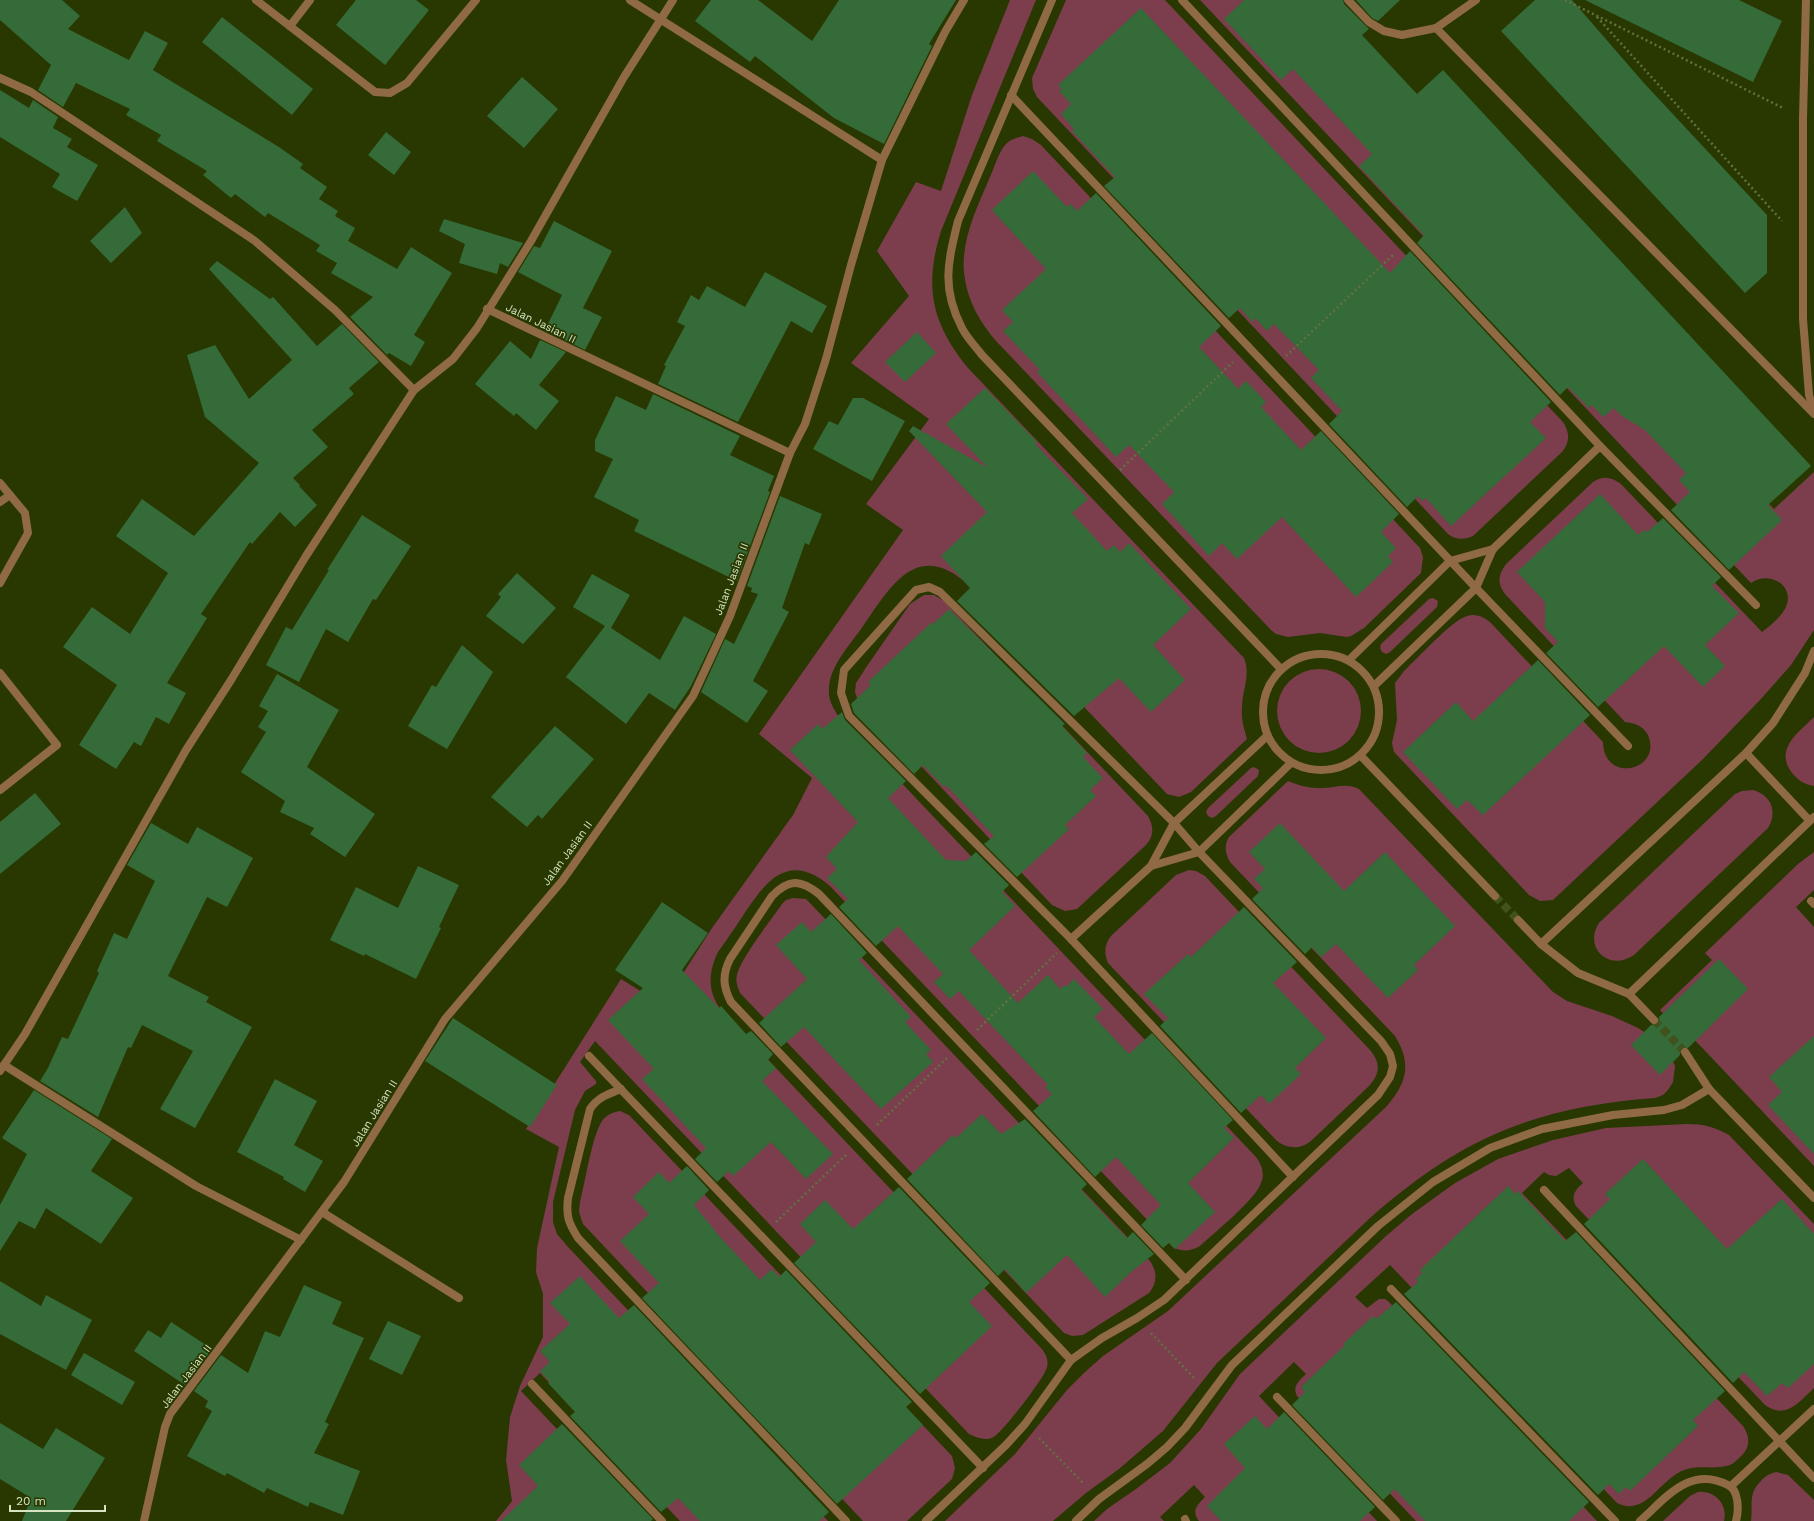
<svg xmlns="http://www.w3.org/2000/svg" width="1814" height="1521" viewBox="0 0 1814 1521" font-family="'Work Sans',sans-serif">
<style>
.green{fill:#7c3d4d}
.building{fill:#346b38}
.lines{fill:none;stroke-linecap:round;stroke-linejoin:round}
.minor-tunnel{stroke:#42521d;stroke-width:8;stroke-dasharray:8 4;stroke-linecap:butt}
.path{stroke:#627140;stroke-width:2.5;stroke-dasharray:2 3;stroke-linecap:butt}
.service{stroke:#906a44;stroke-width:8}
.minor{stroke:#906a44;stroke-width:8}
.labels{text-anchor:middle;stroke-width:3.5;stroke-linejoin:round;paint-order:stroke}
.street-label{font-size:11px;fill:#d6e4c1;stroke:#283800}
</style>
<rect width="100%" height="100%" fill="#283800"/>
<g class="green">
<path d="M 1010,0 L 1036,0 L 941,231 C 924,286 931,323 968,368 L 1244,658 C 1251,675 1242,690 1242,708 C 1241,719 1244,728 1247,739 L 1191,792 L 1179,797 L 1167,794 L 965,582 C 914,539 888,591 861,629 C 849,646 830,666 829,688 C 828,700 833,709 840,718 L 1256,1157 C 1262,1165 1265,1174 1261,1183 C 1256,1199 1214,1233 1200,1246 C 1191,1251 1184,1252 1174,1248 L 829,885 C 790,853 768,878 746,911 C 737,925 728,938 718,952 C 708,973 707,992 722,1011 L 1040,1347 C 1045,1352 1049,1359 1047,1367 C 1046,1376 1004,1430 995,1436 C 987,1442 977,1438 969,1434 L 595,1041 L 580,1062 L 596,1081 L 596,1084 L 585,1091 L 575,1110 L 553,1202 L 553,1222 L 557,1234 L 568,1247 L 828,1521 L 680,1521 L 540,1373 L 521,1391 L 644,1521 L 496,1521 L 512,1501 L 506,1460 L 510,1417 L 520,1386 L 543,1337 L 543,1294 L 536,1272 L 537,1248 L 559,1147 L 526,1129 L 621,979 L 663,1005 L 712,928 L 793,815 L 812,778 L 759,734 L 903,530 L 866,504 L 929,419 L 851,363 L 909,296 L 877,251 L 916,182 L 941,191 L 972,95 Z"/>
<path d="M 1066,0 L 1165,0 L 1563,422 C 1570,433 1570,442 1562,452 L 1473,536 C 1464,540 1456,540 1448,534 L 1037,97 L 1033,89 L 1032,78 Z"/>
<path d="M 1200,0 L 1289,0 L 1774,509 L 1814,472 L 1814,630 L 1791,665 L 1760,700 L 1702,760 L 1553,900 L 1540,901 L 1529,895 L 1394,752 L 1392,743 L 1397,720 L 1395,683 L 1404,671 C 1417,659 1452,620 1467,616 C 1475,613 1484,617 1490,622 L 1603,742 C 1604,785 1663,770 1648,735 C 1643,726 1635,723 1625,722 L 1505,594 C 1497,583 1498,575 1506,564 L 1593,482 C 1603,475 1612,477 1621,484 L 1762,632 C 1771,625 1784,615 1787,604 C 1793,583 1767,571 1751,583 Z"/>
<path d="M 1023,136 L 1032,139 L 1041,145 L 1420,548 L 1423,557 L 1421,573 L 1364,628 L 1351,636 L 1347,637 L 1320,633 L 1288,637 L 1276,634 L 1271,630 L 996,341 C 979,321 967,300 964,273 C 961,239 977,208 990,177 C 995,166 998,153 1006,144 C 1011,139 1017,138 1023,136 Z"/>
<path d="M 924,595 L 934,595 L 944,601 L 1148,816 C 1154,827 1154,836 1146,845 L 1077,909 L 1065,911 L 1052,905 L 857,698 L 855,692 L 856,683 L 867,666 L 910,604 Z"/>
<polygon points="1433,598 1438,601 1437,607 1390,652 1386,654 1382,652 1380,648 1381,644 1429,599"/>
<circle cx="1319" cy="711" r="42"/>
<path d="M 1814,717 L 1814,786 C 1805,785 1798,780 1793,774 C 1773,750 1798,733 1814,717 Z"/>
<polygon points="1254,767 1259,770 1258,776 1216,816 1212,818 1208,816 1206,812 1208,808 1251,768"/>
<path d="M 1288,781 C 1298,785 1307,788 1318,788 C 1333,789 1345,782 1359,789 L 1553,992 L 1567,1001 L 1612,1016 L 1638,1028 L 1646,1033 L 1672,1059 L 1675,1066 L 1673,1082 L 1668,1090 L 1663,1095 L 1655,1098 C 1534,1107 1461,1138 1370,1218 L 1217,1363 L 1163,1431 L 1119,1469 L 1086,1493 L 1053,1521 L 945,1521 L 1015,1454 L 1067,1390 L 1084,1373 L 1103,1356 L 1168,1311 L 1387,1106 C 1407,1082 1412,1064 1395,1036 L 1230,862 C 1225,853 1224,845 1229,837 Z"/>
<path d="M 1753,790 C 1771,795 1778,812 1768,828 L 1634,955 C 1609,972 1583,948 1599,923 L 1735,794 L 1742,791 Z"/>
<polygon points="1814,852 1814,890 1796,907 1814,927 1814,1166 1673,1017 1669,1019 1660,1010 1712,960 1705,953 1798,864"/>
<path d="M 1189,870 L 1196,871 L 1205,876 L 1370,1050 C 1381,1063 1380,1074 1369,1086 L 1312,1140 C 1301,1150 1288,1149 1277,1141 L 1108,963 C 1104,953 1104,945 1111,936 L 1176,875 Z"/>
<path d="M 793,898 L 806,899 L 810,903 L 1150,1261 C 1158,1273 1157,1283 1149,1293 L 1083,1335 L 1072,1336 L 1064,1333 L 740,993 C 738,987 735,982 737,975 C 741,958 771,920 782,904 L 786,900 Z"/>
<path d="M 620,1111 L 629,1115 L 952,1456 L 955,1468 L 952,1479 L 907,1521 L 863,1521 L 583,1224 L 579,1212 L 580,1202 C 585,1183 592,1136 602,1121 C 606,1115 613,1112 620,1111 Z"/>
<path d="M 1687,1124 C 1703,1124 1715,1127 1729,1135 L 1814,1224 L 1814,1388 C 1799,1402 1786,1420 1765,1405 L 1576,1206 C 1570,1196 1576,1189 1583,1183 L 1569,1168 L 1556,1176 L 1549,1175 L 1544,1172 L 1522,1193 L 1743,1426 C 1751,1438 1750,1449 1739,1458 C 1735,1462 1732,1465 1726,1466 C 1709,1470 1695,1463 1678,1473 C 1657,1485 1644,1516 1617,1503 L 1390,1265 L 1355,1297 L 1367,1308 L 1379,1299 L 1385,1299 L 1389,1302 L 1597,1521 L 1416,1521 L 1297,1396 C 1292,1386 1299,1381 1306,1374 L 1294,1362 L 1259,1396 L 1377,1521 L 1199,1521 C 1191,1511 1197,1505 1205,1497 L 1194,1485 L 1160,1517 L 1164,1521 L 1094,1521 L 1107,1509 L 1136,1489 L 1170,1463 L 1201,1429 L 1240,1374 L 1386,1236 L 1412,1214 L 1455,1183 L 1498,1159 L 1553,1140 L 1606,1128 Z"/>
<path d="M 1776,1472 L 1788,1475 L 1814,1500 L 1814,1521 L 1751,1521 C 1753,1506 1748,1494 1760,1482 C 1765,1476 1769,1474 1776,1472 Z"/>
<path d="M 1698,1492 C 1715,1490 1728,1505 1724,1521 L 1663,1521 L 1690,1496 Z"/>
</g>
<g class="building">
<polygon points="0,0 62,0 80,16 68,29 129,60 145,31 168,43 153,70 279,147 303,164 300,168 327,187 319,199 338,211 335,216 355,228 348,241 397,269 411,247 452,273 414,335 425,342 411,366 389,353 387,355 350,317 373,297 331,273 337,263 316,251 320,245 268,213 265,217 235,194 231,198 203,175 207,171 157,141 161,135 126,115 130,109 76,83 63,107 38,90 51,65 0,20"/>
<polygon points="356,0 416,0 429,10 385,65 336,25"/>
<polygon points="711,0 758,0 812,41 839,0 956,0 929,44 932,46 884,144 834,118 755,56 750,62 695,21"/>
<polygon points="1244,0 1343,0 1344,4 1369,29 1362,35 1417,94 1443,70 1811,466 1768,505 1782,520 1729,570 1671,510 1690,492 1679,480 1686,473 1645,430 1622,416 1614,408 1603,417 1592,405 1589,408 1568,387 1560,395 1417,243 1424,235 1359,166 1372,154 1293,69 1281,80 1224,19"/>
<polygon points="1356,0 1400,0 1378,21 1372,18"/>
<polygon points="1535,0 1572,0 1643,82 1767,215 1767,273 1745,293 1501,31"/>
<polygon points="1585,0 1739,0 1782,21 1753,82"/>
<polygon points="1141,8 1390,273 1410,251 1551,402 1530,422 1546,438 1451,526 1426,498 1422,501 1418,496 1407,507 1329,424 1342,411 1311,378 1319,370 1274,324 1267,331 1255,318 1252,322 1240,308 1229,318 1104,186 1115,177 1072,131 1074,129 1061,114 1071,104 1059,91 1062,89 1058,85"/>
<polygon points="222,17 313,89 292,115 202,42"/>
<polygon points="522,77 558,109 524,148 487,116"/>
<polygon points="0,90 29,108 33,100 58,117 53,128 72,139 67,147 98,165 77,201 52,187 60,174 0,137"/>
<polygon points="386,132 411,152 394,175 368,155"/>
<polygon points="1033,171 1067,207 1071,204 1077,211 1096,193 1221,326 1199,347 1232,382 1238,389 1246,381 1266,402 1261,407 1301,450 1321,431 1399,514 1381,532 1396,548 1388,556 1393,562 1356,597 1282,517 1237,559 1222,543 1209,556 1162,504 1174,492 1129,445 1116,457 1037,372 1040,370 1003,331 1013,322 1002,310 1046,269 992,210"/>
<polygon points="125,207 142,233 111,263 90,241"/>
<polygon points="444,219 523,243 508,267 500,263 497,274 459,263 465,244 439,231"/>
<polygon points="554,221 612,251 583,308 602,317 585,350 545,330 562,295 518,272 534,246 540,248"/>
<polygon points="217,261 270,299 273,297 317,346 342,324 379,362 349,388 354,394 312,430 328,447 293,478 300,485 299,486 317,505 295,527 280,512 252,544 250,542 201,614 207,618 167,683 186,693 169,724 156,717 141,746 134,742 116,769 79,745 117,685 63,647 92,607 130,634 168,573 116,536 142,499 194,536 259,463 205,417 187,355 215,345 249,399 292,360 209,269"/>
<polygon points="765,272 827,306 812,333 791,321 738,422 658,384 666,366 664,365 685,326 677,322 691,295 699,300 707,286 745,307"/>
<polygon points="917,332 936,353 905,382 885,362"/>
<polygon points="540,340 566,352 539,385 559,401 536,430 516,413 514,416 475,384 510,341 531,359"/>
<polygon points="985,388 1037,442 1035,444 1088,499 1072,513 1107,551 1114,545 1120,552 1129,543 1191,609 1153,645 1185,680 1151,712 1119,678 1074,716 957,601 970,588 941,556 987,512 909,431 913,426 988,468 946,424"/>
<polygon points="653,394 740,436 730,455 774,476 768,491 770,492 737,581 634,531 639,520 594,497 613,459 595,451 595,440 616,396 646,410"/>
<polygon points="853,398 863,398 905,421 872,481 813,449 829,421 838,425"/>
<polygon points="1600,494 1638,535 1644,530 1647,532 1663,518 1721,577 1712,586 1739,613 1705,645 1725,666 1703,687 1664,646 1598,707 1546,653 1558,642 1545,628 1545,602 1517,572"/>
<polygon points="780,496 822,514 809,545 805,543 782,608 789,612 753,681 768,691 747,723 701,692 725,639 734,644 758,594 751,592 752,588 747,586"/>
<polygon points="362,515 411,546 376,600 373,599 348,642 326,629 299,682 266,665 286,627 292,630 329,570 327,570"/>
<polygon points="517,573 556,608 523,644 486,616 501,597 498,594"/>
<polygon points="592,574 630,595 611,628 660,660 684,616 716,634 691,686 675,710 649,693 626,724 566,677 605,626 573,607"/>
<polygon points="949,609 1065,724 1062,726 1087,753 1083,757 1103,778 1090,790 1096,796 1065,825 1069,829 1017,877 984,844 994,836 946,785 944,787 923,765 914,774 854,713 851,704 871,685 868,682 932,622 933,624"/>
<polygon points="462,645 493,672 447,749 408,726 432,685 436,687"/>
<polygon points="1538,660 1590,715 1483,815 1467,800 1457,809 1403,752 1456,702 1473,721"/>
<polygon points="277,674 339,710 307,767 375,814 345,857 310,834 314,828 280,812 285,801 241,772 266,732 258,727 268,711 259,706"/>
<polygon points="842,712 845,720 906,781 888,798 946,860 966,861 976,852 1009,885 1002,892 1015,906 969,950 1018,1003 1048,975 1060,989 1064,985 1066,987 1074,979 1103,1009 1094,1017 1129,1054 1152,1033 1233,1120 1224,1128 1234,1138 1188,1183 1215,1212 1175,1249 1169,1243 1163,1248 1141,1225 1161,1205 1116,1157 1095,1177 1033,1111 1052,1094 1045,1087 1048,1085 959,991 950,999 934,982 943,974 898,926 876,946 839,907 848,899 827,878 837,869 826,857 858,822 790,750 818,724 822,729"/>
<polygon points="555,726 594,759 542,819 538,815 527,827 491,797"/>
<polygon points="35,793 61,824 0,874 0,822"/>
<polygon points="151,823 188,844 197,827 253,858 227,907 207,897 168,976 209,997 206,1002 252,1027 195,1128 160,1109 193,1051 142,1025 131,1048 128,1047 98,1117 40,1081 48,1068 62,1037 68,1039 99,973 97,971 114,933 127,939 155,881 127,865"/>
<polygon points="1280,823 1344,891 1385,852 1455,926 1414,965 1418,970 1388,998 1336,944 1321,957 1312,947 1305,954 1252,899 1263,888 1254,879 1265,869 1249,852"/>
<polygon points="418,866 459,885 439,927 441,928 416,979 365,954 364,956 330,940 356,887 398,908"/>
<polygon points="662,902 708,933 682,970 719,1008 721,1006 746,1034 751,1031 773,1054 768,1060 776,1068 762,1081 833,1154 806,1179 771,1142 733,1176 729,1171 717,1182 695,1159 706,1148 642,1079 654,1069 608,1020 643,988 615,970"/>
<polygon points="1244,907 1297,962 1273,983 1326,1038 1295,1068 1301,1074 1269,1104 1261,1095 1241,1113 1160,1026 1168,1018 1144,994 1188,954 1191,957"/>
<polygon points="831,914 867,953 859,960 911,1017 905,1022 931,1050 926,1054 933,1062 881,1109 804,1027 781,1047 759,1023 807,979 776,945 802,922 811,932"/>
<polygon points="1719,959 1748,989 1688,1048 1682,1048 1680,1052 1680,1055 1660,1075 1631,1045 1651,1025 1658,1024 1659,1021 1659,1017"/>
<polygon points="453,1018 557,1085 530,1127 425,1061"/>
<polygon points="1814,1036 1814,1154 1768,1105 1782,1092 1769,1077"/>
<polygon points="275,1079 317,1101 294,1145 323,1161 305,1192 283,1179 284,1177 237,1152"/>
<polygon points="34,1090 112,1139 91,1171 133,1198 101,1244 46,1208 35,1229 19,1221 0,1251 0,1205 27,1154 2,1138"/>
<polygon points="982,1114 1001,1134 1025,1119 1087,1184 1081,1190 1110,1221 1127,1238 1133,1232 1154,1254 1131,1272 1105,1297 1067,1255 1026,1293 1005,1269 998,1276 907,1179 953,1135 956,1138"/>
<polygon points="1643,1159 1727,1249 1782,1199 1814,1234 1814,1364 1788,1388 1782,1383 1767,1396 1744,1372 1733,1383 1584,1224 1610,1199 1605,1194"/>
<polygon points="687,1166 709,1190 694,1205 720,1237 760,1280 772,1269 779,1277 786,1270 912,1402 906,1407 923,1425 837,1504 642,1298 659,1283 620,1241 649,1214 633,1197 659,1172 669,1183"/>
<polygon points="1508,1186 1515,1194 1518,1191 1565,1241 1576,1232 1725,1391 1693,1420 1698,1426 1630,1491 1626,1487 1619,1494 1609,1484 1598,1495 1404,1294 1418,1282 1416,1279 1422,1273 1420,1270"/>
<polygon points="899,1187 990,1283 969,1302 992,1326 920,1394 794,1263 816,1242 800,1224 825,1200 853,1229"/>
<polygon points="580,1276 619,1318 634,1305 829,1512 819,1521 700,1521 678,1498 661,1512 570,1416 575,1412 548,1383 550,1382 540,1371 550,1362 540,1351 570,1324 550,1303"/>
<polygon points="0,1281 41,1306 46,1295 92,1320 66,1370 0,1334"/>
<polygon points="304,1285 342,1302 332,1324 364,1338 325,1422 329,1424 314,1453 360,1471 343,1515 310,1502 308,1507 267,1488 264,1493 227,1473 225,1476 187,1456 212,1411 205,1407 208,1401 194,1391 221,1355 248,1373 265,1331 280,1337"/>
<polygon points="1396,1302 1589,1502 1569,1521 1425,1521 1395,1489 1383,1500 1292,1405 1305,1392 1301,1387 1345,1345 1343,1344 1373,1316 1376,1319"/>
<polygon points="388,1321 421,1336 402,1375 369,1359"/>
<polygon points="171,1322 212,1349 185,1385 134,1351 148,1330 161,1338"/>
<polygon points="84,1353 135,1382 122,1405 71,1375"/>
<polygon points="1284,1412 1375,1507 1360,1521 1221,1521 1207,1506 1245,1468 1224,1444 1255,1416 1267,1429"/>
<polygon points="0,1423 43,1449 56,1428 105,1458 66,1521 22,1521 31,1498 0,1479"/>
<polygon points="562,1424 653,1519 651,1521 501,1521 538,1486 519,1465"/>
</g>
<g class="lines">
<g class="minor-tunnel">
<polyline points="1495,896 1518,920"/>
<polyline points="1654,1020 1685,1052"/>
</g>
<g class="path">
<polyline points="1565,0 1783,108"/>
<polyline points="1597,17 1782,221"/>
<polyline points="1286,356 1393,255"/>
<polyline points="1120,470 1233,362"/>
<polyline points="977,1030 1057,953"/>
<polyline points="877,1125 947,1058"/>
<polyline points="776,1222 848,1153"/>
<polyline points="1151,1333 1196,1380"/>
<polyline points="1039,1438 1084,1484"/>
</g>
<g class="service">
<polyline points="1806,0 1803,118 1803,319 1809,395 1814,411"/>
<polyline points="0,483 25,513 28,533 0,583"/>
<polyline points="0,502 10,495"/>
<polyline points="0,673 57,745 0,790"/>
</g>
<g class="minor">
<polyline points="256,0 375,92 390,93 407,83 476,0"/>
<polyline points="630,0 882,160"/>
<path d="M 1052,0 L 958,221 C 948,262 941,288 962,328 C 967,338 975,346 982,355 L 1281,669"/>
<polyline points="1182,0 1600,446 1756,605"/>
<polyline points="1348,0 1369,22 1384,31 1402,35 1436,28 1476,0"/>
<polyline points="290,26 310,0"/>
<polyline points="1436,28 1814,414"/>
<polyline points="0,78 31,92 255,241 335,310 414,390"/>
<polyline points="1011,95 1476,588 1628,746"/>
<polyline points="790,453 805,424 826,359 851,265 882,160 945,32 964,0"/>
<circle cx="1321" cy="712" r="58"/>
<polyline points="1349,660 1450,561 1493,549"/>
<polyline points="1374,686 1476,588 1493,549 1600,446"/>
<polyline points="1746,753 1809,820"/>
<polyline points="1361,756 1495,896"/>
<polyline points="1151,866 1199,852 1291,763"/>
<polyline points="1811,901 1814,904"/>
<polyline points="1518,920 1541,944 1578,973 1629,994 1654,1020"/>
<polyline points="1071,939 1151,866 1174,823 1267,736"/>
<polyline points="1541,944 1746,753 1773,723 1805,673 1814,651"/>
<polyline points="1629,994 1814,817"/>
<polyline points="1685,1052 1709,1089 1814,1198"/>
<polyline points="589,1056 983,1468"/>
<polyline points="4,1065 196,1186 301,1240"/>
<polyline points="0,1071 25,1034 186,750 231,680 306,556 414,390 453,359 477,328 531,241 624,77 673,0"/>
<path d="M 621,1089 C 608,1094 598,1097 590,1109 L 568,1198 C 566,1216 568,1222 578,1238 L 846,1521"/>
<polyline points="1544,1190 1814,1478"/>
<polyline points="322,1212 459,1298"/>
<polyline points="1391,1289 1615,1521"/>
<path d="M 1071,1360 L 731,1002 C 723,987 722,975 730,959 L 772,896 C 789,879 800,879 819,894 L 1186,1280"/>
<polyline points="532,1384 662,1521"/>
<polyline points="1277,1397 1396,1521"/>
<polyline points="1731,1486 1814,1409"/>
<polyline points="1185,1519 1186,1521"/>
<polyline points="144,1521 165,1427 170,1414 344,1182 445,1019 562,881 693,696 730,616 790,453 487,309"/>
<polyline points="926,1521 1006,1445 1025,1424 1071,1360 1102,1338 1137,1318 1164,1300 1378,1095 1390,1077 1393,1066 1390,1054 1381,1041 1199,852 1174,823 940,592 929,587 916,590 844,670 841,693 849,716 1071,939 1293,1177"/>
<polyline points="1076,1521 1099,1499 1147,1464 1167,1447 1185,1428 1232,1365 1378,1226 1433,1182 1490,1148 1542,1129 1613,1115 1664,1110 1682,1105 1709,1089"/>
<path d="M 1640,1521 C 1666,1498 1690,1465 1728,1485 C 1739,1490 1739,1510 1736,1521"/>
</g>
</g>
<g class="labels">
<g class="street-label">
<text transform="translate(541 323) rotate(26)" y="4">Jalan Jasian II</text>
<text transform="translate(731 579) rotate(-69)" y="4">Jalan Jasian II</text>
<text transform="translate(567 853) rotate(-54)" y="4">Jalan Jasian II</text>
<text transform="translate(374 1113) rotate(-58)" y="4">Jalan Jasian II</text>
<text transform="translate(186 1376) rotate(-53)" y="4">Jalan Jasian II</text>
</g>
</g>
<path d="M10 1505v6h95v-6" fill="none" stroke="#d6e4c1" stroke-width="2"/>
<text x="16" y="1505" font-size="12" fill="#d6e4c1" stroke="#283800" stroke-width="3" paint-order="stroke">20 m</text>
</svg>
